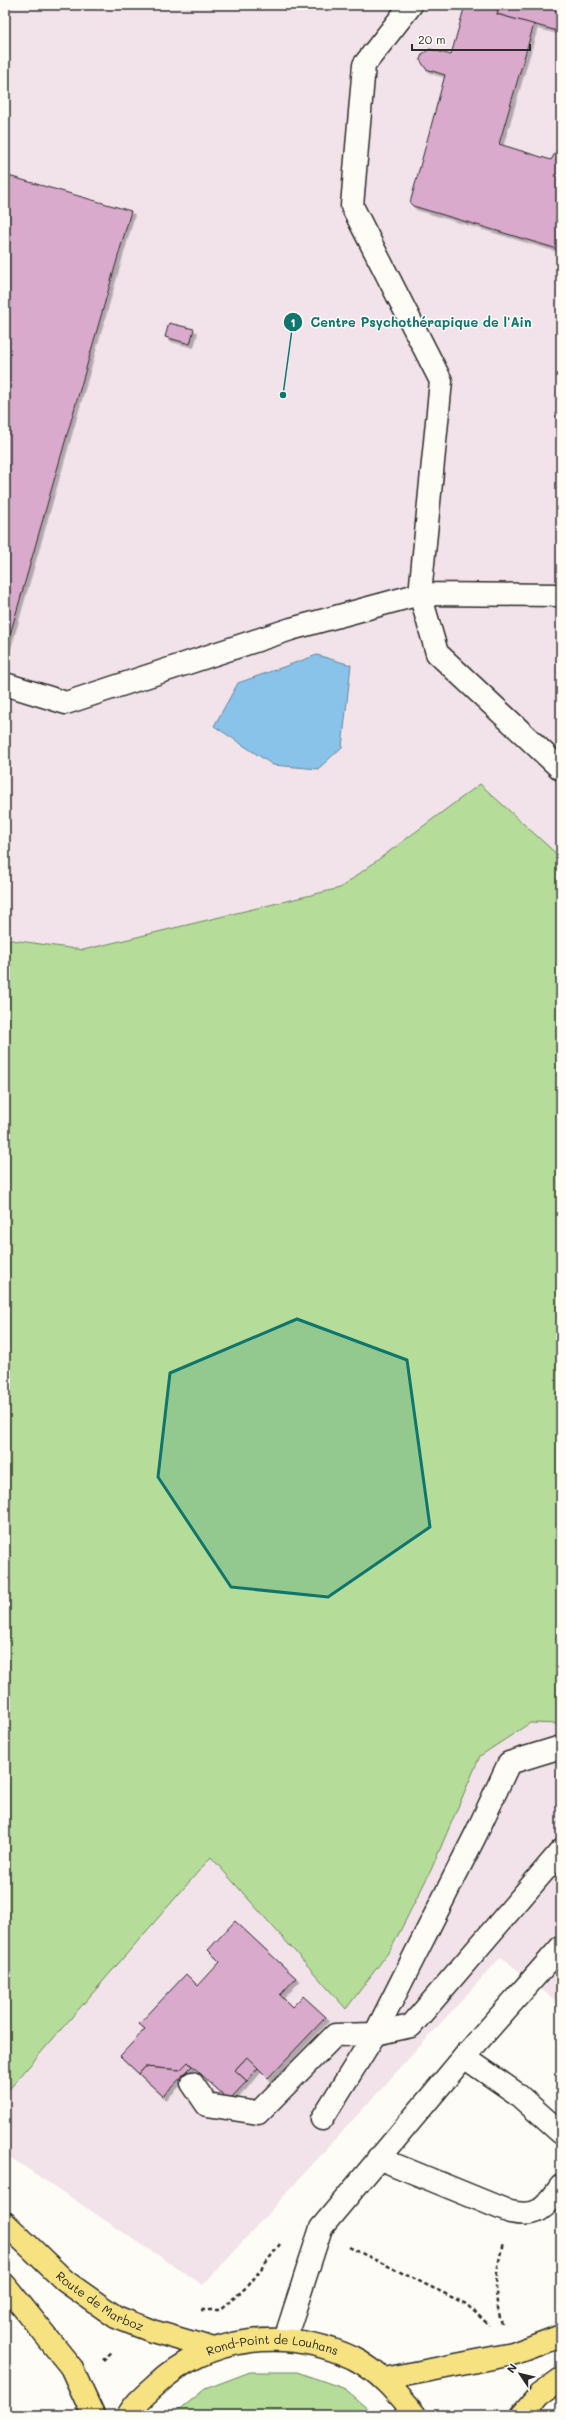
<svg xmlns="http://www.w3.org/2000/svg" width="566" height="2420" viewBox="0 0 566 2420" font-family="Mali,sans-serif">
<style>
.built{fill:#f2e3ea}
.green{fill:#b5dc98;stroke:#708462}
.water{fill:#8ac3e9;stroke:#64869d}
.building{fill:#d9aacb;stroke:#2b2b2b;filter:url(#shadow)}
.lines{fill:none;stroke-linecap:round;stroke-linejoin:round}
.minor-casing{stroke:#2b2b2b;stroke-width:25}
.major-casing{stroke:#2b2b2b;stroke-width:25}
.path{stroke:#2b2b2b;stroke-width:2.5;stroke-dasharray:4 3;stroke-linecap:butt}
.minor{stroke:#fdfcf7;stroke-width:22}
.major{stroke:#f6e281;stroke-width:22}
.marked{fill:#0f766e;fill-opacity:0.2;stroke:#0f766e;stroke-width:3;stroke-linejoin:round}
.labels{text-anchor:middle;stroke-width:3;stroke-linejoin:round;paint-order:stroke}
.street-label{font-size:12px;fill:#2b2b2b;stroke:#fdfcf7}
.leader{fill:none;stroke:#0f766e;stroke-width:1.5}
.callout-dot{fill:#0f766e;stroke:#fdfcf7;stroke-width:1.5}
.mark-label{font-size:12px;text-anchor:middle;font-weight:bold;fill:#fff}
.callout-label{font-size:13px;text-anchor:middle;font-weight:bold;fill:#0f766e;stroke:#fdfcf7;stroke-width:3;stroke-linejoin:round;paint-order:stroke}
</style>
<defs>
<filter id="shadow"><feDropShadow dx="3.5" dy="3.5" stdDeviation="0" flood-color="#0004"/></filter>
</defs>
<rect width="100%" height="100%" fill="#fdfcf7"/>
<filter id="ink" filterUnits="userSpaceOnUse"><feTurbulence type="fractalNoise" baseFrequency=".025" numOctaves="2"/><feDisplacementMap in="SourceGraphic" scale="8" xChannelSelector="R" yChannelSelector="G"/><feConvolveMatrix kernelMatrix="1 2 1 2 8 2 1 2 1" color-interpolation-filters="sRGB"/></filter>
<g filter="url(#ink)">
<g class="built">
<polygon points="5,5 561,5 561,858 480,785 340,888 83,950 5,939"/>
<polygon points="530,1723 561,1724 561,2005 501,1957 203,2285 5,2154 5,2094 211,1857 346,2009 391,1949 431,1870 480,1756"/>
</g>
<g class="green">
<polygon points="480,784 561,858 561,1724 530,1723 480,1756 431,1870 391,1949 346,2009 211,1857 5,2094 5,939 83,950 340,888"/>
<polygon points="250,2372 297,2372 343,2388 375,2415 173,2415 205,2389"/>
</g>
<polygon class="water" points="317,655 351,665 342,747 318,769 273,765 214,726 238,683"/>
<g class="building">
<polygon points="465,5 500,5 497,14 534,24 499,144 551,160 561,143 561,250 413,206 410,203 445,75 426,69 420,60 422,54 430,49 451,55"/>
<polygon points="500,5 561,5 561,32 497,14"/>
<polygon points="5,175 131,211 5,652"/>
<polygon points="169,323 194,329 190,344 165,337"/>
<polygon points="235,1921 296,1978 280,1995 292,2007 303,1996 326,2017 268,2078 247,2057 235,2070 247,2081 229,2100 188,2062 180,2070 145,2067 139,2074 120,2056 145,2029 139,2024 186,1974 198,1986 220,1962 208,1950"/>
<polygon points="247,2057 258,2068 247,2081 235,2070"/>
<polygon points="188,2062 192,2066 163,2096 139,2074 145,2067 180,2070"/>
</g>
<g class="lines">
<g class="minor-casing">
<g id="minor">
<polyline points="411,5 364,65 352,206 441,381 420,594 561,595"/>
<polyline points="5,684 66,703 291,629 420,594 437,653 561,769"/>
<polyline points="464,2057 561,1947"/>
<polyline points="192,2083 207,2105 258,2113 335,2035 375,2034 411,2026 561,1851"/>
<polyline points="322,2119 375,2034 476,1834 509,1763 561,1747"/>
<path d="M 378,2158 L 510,2212 C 539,2218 545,2208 561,2186"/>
<polyline points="285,2339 321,2228 464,2057 516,2093 561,2133"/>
</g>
</g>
<g class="major-casing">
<g id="major">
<path id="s1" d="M 5,2223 L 65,2281 L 116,2317 L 152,2331 L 214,2349"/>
<polyline points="5,2285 71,2367 93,2415"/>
<polyline points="384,2379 513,2354 561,2336"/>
<path id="s2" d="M 128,2415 C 135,2403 145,2395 155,2386 C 208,2335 287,2327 353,2358 C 379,2371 397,2393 415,2415"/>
<polyline points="522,2415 539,2395 561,2379"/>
</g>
</g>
<g class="path">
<polyline points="349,2247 466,2304 489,2325"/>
<polyline points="201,2310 220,2310 249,2285 280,2244"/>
<path d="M 502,2324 C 492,2291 496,2275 503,2242"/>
<polyline points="103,2360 113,2351"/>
</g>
<use href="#minor" class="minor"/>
<use href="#major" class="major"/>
</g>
</g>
<path class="marked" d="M 297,1319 L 407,1360 L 430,1527 L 328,1597 L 231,1587 L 158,1477 L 170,1373 Z"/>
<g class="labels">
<g class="street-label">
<text dy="4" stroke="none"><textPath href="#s1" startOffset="124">Route de Marboz</textPath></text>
<text dy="4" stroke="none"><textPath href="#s2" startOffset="169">Rond-Point de Louhans</textPath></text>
</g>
</g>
<path class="leader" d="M283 395L293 322"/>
<g class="callout-dot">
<circle cx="283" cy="395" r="4"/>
<circle cx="293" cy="322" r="10"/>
</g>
<g class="mark-label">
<text x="293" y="327">1</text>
</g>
<g class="callout-label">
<text x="421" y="327">Centre Psychothérapique de l'Ain</text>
</g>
<rect width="566" height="2420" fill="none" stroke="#fdfcf7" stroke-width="20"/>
<rect x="10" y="10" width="546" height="2400" fill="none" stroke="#2b2b2b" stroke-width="1.5" filter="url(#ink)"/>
<g transform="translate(520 2374) rotate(305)" stroke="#fdfcf7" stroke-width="3" paint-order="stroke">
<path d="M0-3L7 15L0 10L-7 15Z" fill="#2b2b2b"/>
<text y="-6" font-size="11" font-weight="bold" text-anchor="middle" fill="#2b2b2b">N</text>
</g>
<path d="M412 44v6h118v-6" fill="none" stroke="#2b2b2b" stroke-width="2"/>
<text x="418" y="44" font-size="12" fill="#2b2b2b" stroke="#fdfcf7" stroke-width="3" paint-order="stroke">20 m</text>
</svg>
